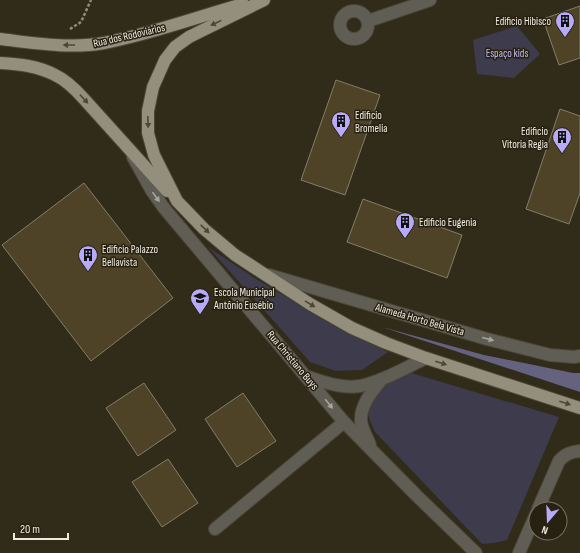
<svg xmlns="http://www.w3.org/2000/svg" width="580" height="553" viewBox="0 0 580 553" font-family="'Sofia Sans Condensed',sans-serif">
<style>
.green{fill:#3d3b4c}
.forest{fill:#65627f}
.building{fill:#4e4327;stroke:#847d6a}
.lines{fill:none;stroke-linecap:round;stroke-linejoin:round}
.minor-casing{stroke:#4b4636;stroke-width:14}
.major-casing{stroke:#4b4636;stroke-width:14}
.path{stroke:#928d7f;stroke-width:2.5;stroke-dasharray:3 2;stroke-linecap:butt}
.minor{stroke:#605d55;stroke-width:12}
.major{stroke:#948e7d;stroke-width:12}
.oneway{fill:#4d4737}
.oneway2{fill:#a7a49a}
.labels{text-anchor:middle;stroke-width:3;stroke-linejoin:round;paint-order:stroke}
.poi-label{font-size:11px;fill:#eeeadf;stroke:#272111;text-anchor:start}
.street-label{font-size:11px;fill:#eeeadf;stroke:#272111}
.park-label{font-size:11px;fill:#c0b9ef;stroke:#272111}
</style>
<rect width="100%" height="100%" fill="#312b1a"/>
<g class="green">
<polygon points="517,26 540,54 514,78 477,74 473,40"/>
<polygon points="208,247 256,279 333,325 388,352 362,370 336,371 310,362"/>
<path d="M 408,372 L 559,417 L 507,540 L 494,543 L 482,544 L 375,432 C 373,427 369,420 368,414 C 367,395 391,375 408,372 Z"/>
</g>
<polygon class="forest" points="382,327 484,355 573,373 580,373 580,392"/>
<g class="building">
<polygon points="580,6 580,58 559,65 543,19"/>
<polygon points="336,80 380,95 345,195 301,180"/>
<polygon points="560,109 580,116 580,193 569,224 526,209"/>
<polygon points="84,183 173,298 91,361 2,245"/>
<polygon points="363,199 462,235 447,278 347,242"/>
<polygon points="144,383 176,430 138,456 106,408"/>
<polygon points="243,393 276,441 237,467 205,419"/>
<polygon points="168,459 198,503 162,527 132,482"/>
</g>
<g class="lines">
<g class="minor-casing">
<g id="minor">
<circle cx="354" cy="25" r="14"/>
<polyline points="368,21 430,0"/>
<polyline points="133,157 152,191 164,208 344,422 417,496 476,553"/>
<polyline points="269,275 487,339 550,355 574,357 580,356"/>
<path d="M 308,377 C 324,382 342,389 360,386 C 383,381 405,368 426,358"/>
<path d="M 370,445 C 367,437 362,429 361,421 C 360,405 373,390 382,379"/>
<path d="M 538,509 L 559,461 C 565,454 571,452 580,451"/>
<polyline points="215,529 344,422"/>
<polyline points="519,553 536,514"/>
</g>
</g>
<g class="major-casing">
<g id="major">
<polyline points="264,0 189,37 175,47 165,60 153,87 148,111 148,133 154,155 177,201 204,229 235,255 310,304 352,328 386,343 426,358 580,408"/>
<path d="M 0,39 C 34,43 70,49 104,43 C 151,34 197,17 243,4"/>
<path d="M 0,63 C 19,64 38,66 55,75 C 66,80 76,90 84,99 L 167,191"/>
</g>
</g>
<polyline class="path" points="70,29 81,22 91,0"/>
<use href="#minor" class="minor"/>
<use href="#major" class="major"/>
</g>
<defs><path id="oneway-solid" d="M-6-.8H1V-3.2L6.5 0L1 3.2V.8H-6Z"/></defs>
<g class="oneway">
<use href="#oneway-solid" transform="translate(216 23) rotate(154)"/>
<use href="#oneway-solid" transform="translate(69 45) rotate(-180)"/>
<use href="#oneway-solid" transform="translate(84 99) rotate(47)"/>
<use href="#oneway-solid" transform="translate(148 122) rotate(88)"/>
<use href="#oneway-solid" transform="translate(205 229) rotate(43)"/>
<use href="#oneway-solid" transform="translate(310 304) rotate(31)"/>
<use href="#oneway-solid" transform="translate(441 363) rotate(18)"/>
<use href="#oneway-solid" transform="translate(565 403) rotate(18)"/>
</g>
<g class="oneway2">
<use href="#oneway-solid" transform="translate(156 197) rotate(54)"/>
<use href="#oneway-solid" transform="translate(488 339) rotate(15)"/>
<use href="#oneway-solid" transform="translate(329 404) rotate(51)"/>
</g>
<defs>
<g id="building-pin" transform="scale(1)"><path d="M0 17L-7.5 6A9.5 9.5 0 1 1 7.5 6Z" fill="#b7abf8" stroke="#272111"/><path d="M-4-6H4V6H1V3H-1V6H-4ZM-2.5-4.3h1.7v1.8h-1.7ZM.8-4.3h1.7v1.8H.8ZM-2.5-1h1.7V.8h-1.7ZM.8-1h1.7V.8H.8Z" fill="#111"/></g>
<g id="school-pin" transform="scale(1)"><path d="M0 17L-7.5 6A9.5 9.5 0 1 1 7.5 6Z" fill="#b7abf8" stroke="#272111"/><path d="M0-5L7-2L0 1L-7-2ZM-4 1L0 2.5L4 1V4Q0 6-4 4Z" fill="#111"/></g>
</defs>
<g fill-rule="evenodd">
<use href="#building-pin" x="565" y="21"/>
<use href="#building-pin" x="341" y="121"/>
<use href="#building-pin" x="562" y="137"/>
<use href="#building-pin" x="405" y="222"/>
<use href="#building-pin" x="88" y="255"/>
<use href="#school-pin" x="200" y="298"/>
</g>
<g class="labels">
<g class="poi-label">
<text x="551" y="25" text-anchor="end">Edificio Hibisco</text>
<text x="355" y="119">Edificio<tspan x="355" dy="13">Bromelia</tspan></text>
<text x="548" y="135" text-anchor="end">Edificio<tspan x="548" dy="13">Vitoria Regia</tspan></text>
<text x="419" y="226">Edificio Eugenia</text>
<text x="102" y="253">Edificio Palazzo<tspan x="102" dy="13">Bellavista</tspan></text>
<text x="214" y="296">Escola Municipal<tspan x="214" dy="13">Antônio Eusébio</tspan></text>
</g>
<g class="street-label">
<text transform="translate(129 35) rotate(-13)" y="4">Rua dos Rodoviários</text>
<text transform="translate(420 319) rotate(16)" y="4">Alameda Horto Bela Vista</text>
<text transform="translate(293 360) rotate(50)" y="4">Rua Christiano Buys</text>
</g>
<g class="park-label">
<text x="507" y="57">Espaço kids</text>
</g>
</g>
<g transform="translate(548 521) rotate(199)"><circle r="19" fill="#272111" stroke="#777163"/>
<path d="M0-3L7 15L0 10L-7 15Z" fill="#b7abf8"/>
<text y="-6" font-size="11" font-weight="bold" text-anchor="middle" fill="#eeeadf">N</text>
</g>
<path d="M14 533v6h54v-6" fill="none" stroke="#eeeadf" stroke-width="2"/>
<text x="20" y="533" font-size="12" fill="#eeeadf" stroke="#272111" stroke-width="3" paint-order="stroke">20 m</text>
</svg>
